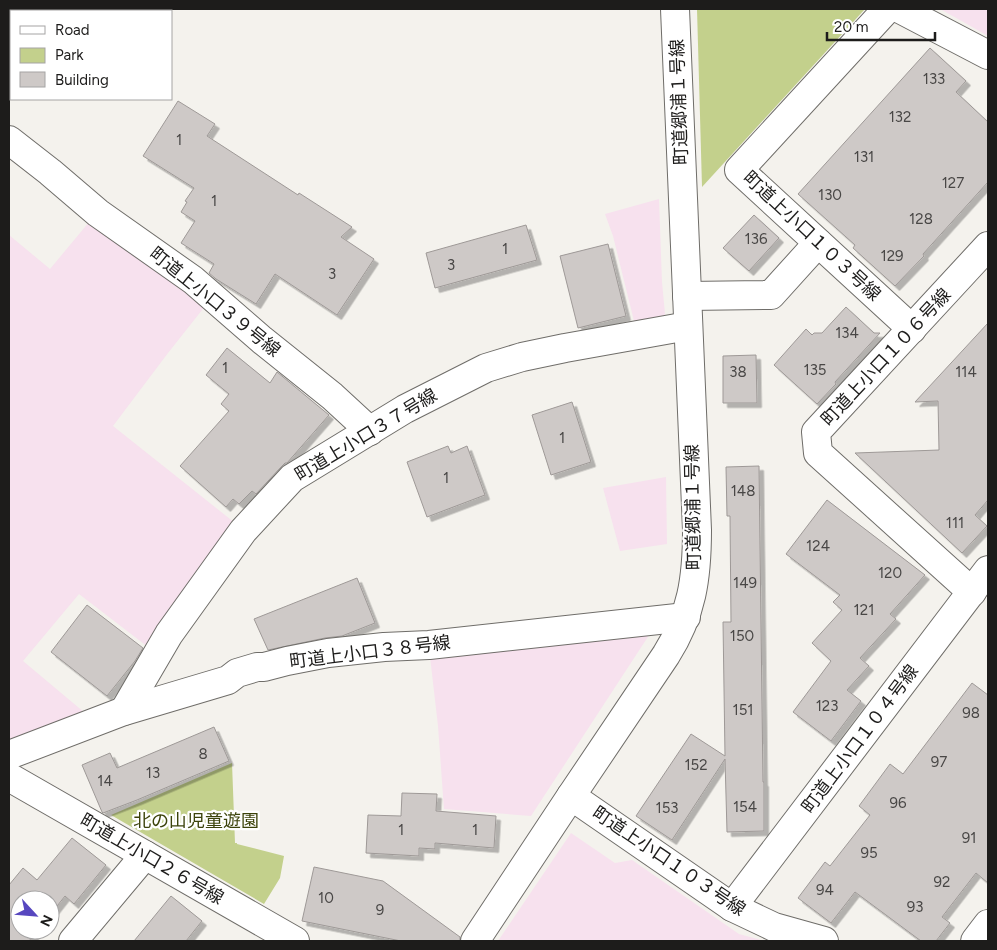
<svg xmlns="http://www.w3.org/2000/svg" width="997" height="950" viewBox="0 0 997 950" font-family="Figtree,'Noto Sans JP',sans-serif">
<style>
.industrial{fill:#f7e1ee}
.green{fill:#c3d08c}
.building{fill:#cec9c7;stroke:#9e9997;filter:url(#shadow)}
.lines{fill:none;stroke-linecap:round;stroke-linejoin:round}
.minor-casing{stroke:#6f6d69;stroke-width:30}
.minor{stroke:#fff;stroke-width:28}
.labels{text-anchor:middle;stroke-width:4.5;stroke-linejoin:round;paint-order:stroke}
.number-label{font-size:15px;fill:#494746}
.street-label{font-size:18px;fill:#1d1c1b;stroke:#fff}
.park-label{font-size:18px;fill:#3c430b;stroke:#fff}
</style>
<defs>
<filter id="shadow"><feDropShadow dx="4.5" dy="4.5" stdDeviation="0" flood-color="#0004"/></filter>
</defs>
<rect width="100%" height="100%" fill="#f4f2ed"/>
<g class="industrial">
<polygon points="940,9 988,9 988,36 967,24"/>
<polygon points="659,199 662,282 665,314 660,320 635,325 613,236 605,214"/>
<polygon points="90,221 206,305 168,353 113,426 235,523 148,647 79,594 23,661 85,713 9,742 9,235 50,269"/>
<polygon points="666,477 667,544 620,551 603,488"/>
<polygon points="657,623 531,816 444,809 438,726 429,648"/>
<polygon points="571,833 615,863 632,860 739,934 765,941 498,941"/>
</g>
<g class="green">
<polygon points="697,9 865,9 702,187"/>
<polygon points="232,763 235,843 237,843 237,844 284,856 280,878 264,904 111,815"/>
</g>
<g class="building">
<polygon points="930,48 966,81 956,92 988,122 988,182 923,254 924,256 895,286 853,248 855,245 798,194"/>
<polygon points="178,101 215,124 207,136 298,195 299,193 352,227 341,237 374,259 337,315 275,274 256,304 216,279 209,273 214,264 181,243 195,221 181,212 187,202 185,201 194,188 143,156"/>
<polygon points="754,215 779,238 749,271 723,248"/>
<polygon points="526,225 537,260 435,288 426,253"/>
<polygon points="608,244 626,316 578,328 560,256"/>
<polygon points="846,307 874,333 880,333 835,382 836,384 817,404 774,365 806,329 812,335 814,333 822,333"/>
<polygon points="988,323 988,500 975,515 987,526 962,553 855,453 939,450 938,401 915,402"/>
<polygon points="227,348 270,383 277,372 329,415 287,463 285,463 281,467 256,494 252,491 239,504 233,499 226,507 180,466 229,411 221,404 229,394 206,375"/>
<polygon points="756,355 757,403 723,403 723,356"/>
<polygon points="572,402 591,462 551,475 532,415"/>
<polygon points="448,446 451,453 467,446 485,495 427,517 407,462"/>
<polygon points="759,466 763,782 764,782 764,831 727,832 725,759 672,840 636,816 691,734 725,756 723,622 731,622 730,516 727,516 726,467"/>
<polygon points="827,500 925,575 890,614 896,619 860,658 869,666 847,690 861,701 831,741 793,712 831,661 812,643 842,610 833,602 840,595 786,554"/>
<polygon points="357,578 375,623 342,636 325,638 268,650 254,619"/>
<polygon points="87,605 143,648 135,661 107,696 51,652"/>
<polygon points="972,683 988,695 988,883 976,873 942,917 950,923 936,941 921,941 855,892 831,923 798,898 825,862 830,866 870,815 859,806 890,764 903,774"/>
<polygon points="214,727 229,761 137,800 103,813 102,812 82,765 110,753 117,768"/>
<polygon points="402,793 437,794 436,811 496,816 494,848 435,843 435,849 419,848 419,856 366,853 368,815 401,816"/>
<polygon points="72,838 106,865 74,904 65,896 50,915 50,900 20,900 20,930 38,930 29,941 9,941 9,885 23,868 37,880"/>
<polygon points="314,867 383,881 460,937 460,941 401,941 302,921"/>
<polygon points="171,896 202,921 186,941 134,941"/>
</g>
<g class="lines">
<g class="minor-casing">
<g id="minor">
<polyline points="887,9 739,170 912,329"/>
<polyline points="900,9 988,55"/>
<polyline points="9,140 50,172 98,213 193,280 262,340 332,396 370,431"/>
<polyline points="687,296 771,295 818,243"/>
<polyline points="972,592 818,453 816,432 988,246"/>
<polyline points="124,711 169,634 243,531 292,478 405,409 486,368 522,357 565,348 688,326"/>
<polyline points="9,755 124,711 228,680 237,673 257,667 264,667 287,661 328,653 384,647 429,645 686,617"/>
<polyline points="9,777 295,941"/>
<polyline points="571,796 732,907 774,927 824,941"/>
<polyline points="732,907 988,570"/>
<polyline points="73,941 145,855"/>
<path d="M 475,941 L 571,796 L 666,655 C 692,614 697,578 697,530 L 675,9"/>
<polyline points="975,941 988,924"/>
</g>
</g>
<use href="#minor" class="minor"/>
</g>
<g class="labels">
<g class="number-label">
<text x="934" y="84">133</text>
<text x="900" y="122">132</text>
<text x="179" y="145">1</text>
<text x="864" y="162">131</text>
<text x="953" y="188">127</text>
<text x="830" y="200">130</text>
<text x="214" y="206">1</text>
<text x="921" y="224">128</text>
<text x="756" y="244">136</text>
<text x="505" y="254">1</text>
<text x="892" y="261">129</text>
<text x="451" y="270">3</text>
<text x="332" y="279">3</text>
<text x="847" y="338">134</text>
<text x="225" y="373">1</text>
<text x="815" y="375">135</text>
<text x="738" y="377">38</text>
<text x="966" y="377">114</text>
<text x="562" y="443">1</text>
<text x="446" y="483">1</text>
<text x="743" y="496">148</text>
<text x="955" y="528">111</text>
<text x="818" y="551">124</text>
<text x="890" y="578">120</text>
<text x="745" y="588">149</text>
<text x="864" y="615">121</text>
<text x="742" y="641">150</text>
<text x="827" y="711">123</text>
<text x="743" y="715">151</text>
<text x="971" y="718">98</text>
<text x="203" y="759">8</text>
<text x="939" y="767">97</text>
<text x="696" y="770">152</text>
<text x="153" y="778">13</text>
<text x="105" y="786">14</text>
<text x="898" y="808">96</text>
<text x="745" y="812">154</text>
<text x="667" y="813">153</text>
<text x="401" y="835">1</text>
<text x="475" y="835">1</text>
<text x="969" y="843">91</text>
<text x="869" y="858">95</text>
<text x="942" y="887">92</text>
<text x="825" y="895">94</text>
<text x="326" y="903">10</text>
<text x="915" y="912">93</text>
<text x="380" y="915">9</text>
</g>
<g class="street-label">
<text transform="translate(679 102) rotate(-92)" y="6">町道郷浦１号線</text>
<text transform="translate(812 236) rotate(43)" y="6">町道上小口１０３号線</text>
<text transform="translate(215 302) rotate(39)" y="6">町道上小口３９号線</text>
<text transform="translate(886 357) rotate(-47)" y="6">町道上小口１０６号線</text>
<text transform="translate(366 435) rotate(-31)" y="6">町道上小口３７号線</text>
<text transform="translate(693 507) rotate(-91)" y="6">町道郷浦１号線</text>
<text transform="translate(370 652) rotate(-7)" y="6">町道上小口３８号線</text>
<text transform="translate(860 739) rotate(-53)" y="6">町道上小口１０４号線</text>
<text transform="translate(152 859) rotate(30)" y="6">町道上小口２６号線</text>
<text transform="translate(669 861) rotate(34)" y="6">町道上小口１０３号線</text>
</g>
<g class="park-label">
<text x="196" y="827">北の山児童遊園</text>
</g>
</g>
<rect width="997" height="950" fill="none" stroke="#1d1c1b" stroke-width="20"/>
<rect x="10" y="10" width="162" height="90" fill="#ffffff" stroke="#a5a4a4"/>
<rect x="20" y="26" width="25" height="8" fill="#ffffff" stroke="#a5a4a4"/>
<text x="55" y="35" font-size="15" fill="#1d1c1b">Road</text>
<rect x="20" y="48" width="25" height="15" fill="#c3d08c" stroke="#a5a4a4"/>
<text x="55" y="60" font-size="15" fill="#1d1c1b">Park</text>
<rect x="20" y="72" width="25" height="15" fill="#cec9c7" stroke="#a5a4a4"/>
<text x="55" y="85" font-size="15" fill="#1d1c1b">Building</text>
<g transform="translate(35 915) rotate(116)"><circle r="24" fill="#ffffff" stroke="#a5a4a4"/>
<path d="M0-4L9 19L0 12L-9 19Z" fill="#5747bf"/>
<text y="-8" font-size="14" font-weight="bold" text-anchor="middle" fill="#1d1c1b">N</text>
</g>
<path d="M827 32v8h108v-8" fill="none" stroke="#1d1c1b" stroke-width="2.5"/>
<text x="834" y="32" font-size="15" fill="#1d1c1b" stroke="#ffffff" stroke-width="4" paint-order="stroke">20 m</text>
</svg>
